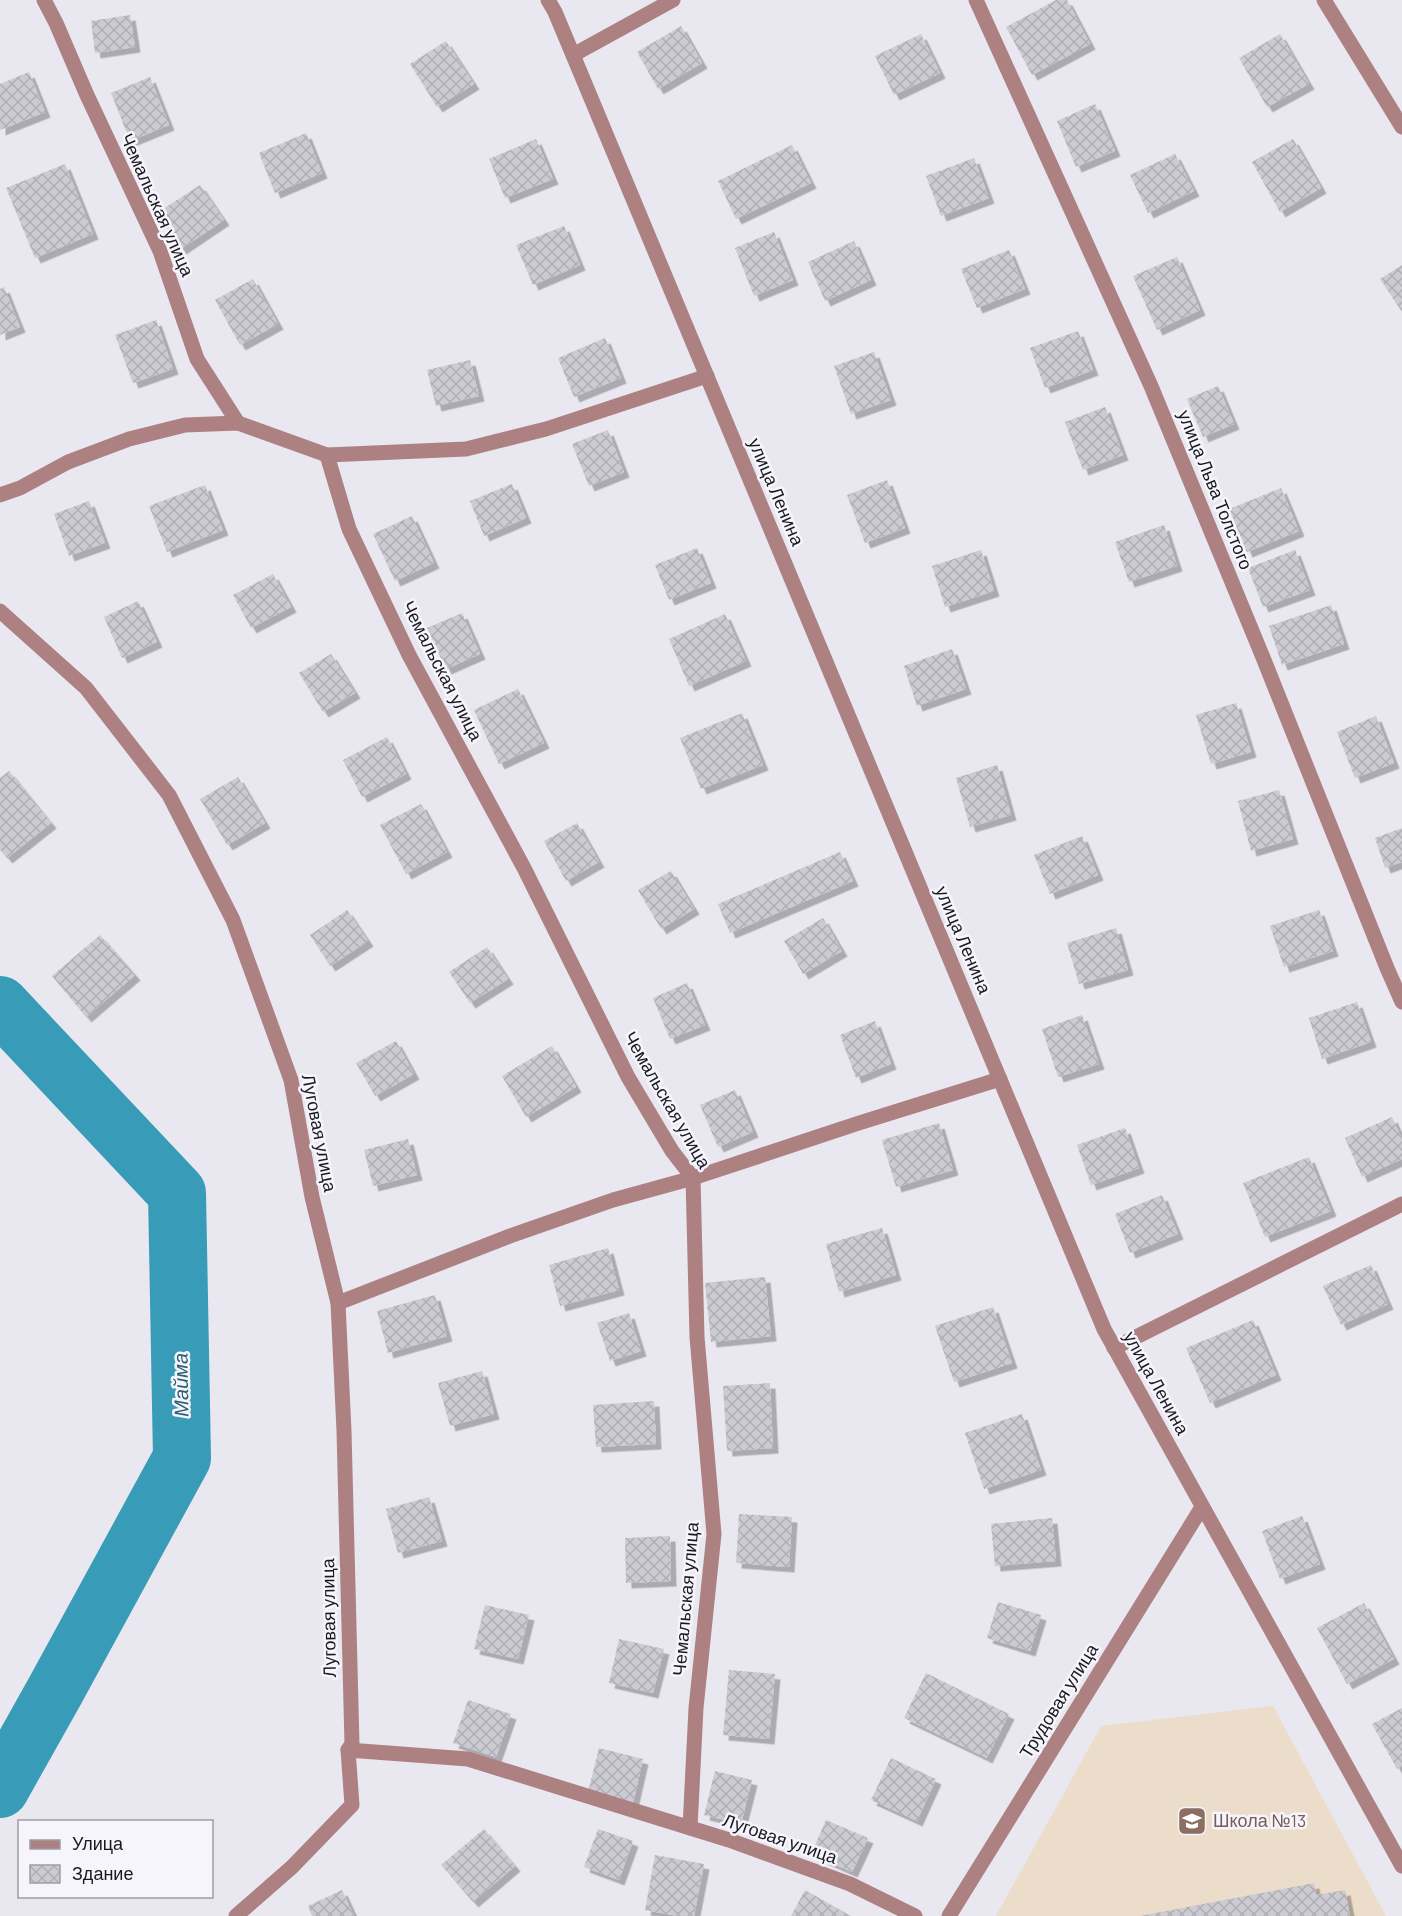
<svg xmlns="http://www.w3.org/2000/svg" width="1402" height="1916" viewBox="0 0 1402 1916" font-family="Barlow,sans-serif">
<style>
.education{fill:#ecddca}
.lines{fill:none;stroke-linecap:round;stroke-linejoin:round}
.river{stroke:#389bb7;stroke-width:58}
.building{fill:url(#building-cross-hatch);filter:url(#shadow)}
.minor{stroke:#ad8182;stroke-width:15}
.labels{text-anchor:middle;stroke-width:5;stroke-linejoin:round;paint-order:stroke}
.street-label{font-size:18px;fill:#1a191c;stroke:#f6f5fe}
.education-label{font-size:18px;fill:#785e54;stroke:#f6f5fe;text-anchor:start}
.water-label{font-size:20px;font-style:italic;fill:#2a5f6f;stroke:#f6f5fe}
</style>
<defs>
<pattern id="building-cross-hatch" width="8" height="8" patternUnits="userSpaceOnUse" patternTransform="scale(1.5)"><rect width="8" height="8" fill="#cccbd3"/><path d="M0 0l8 8M0 8l8-8" fill="none" stroke="#afaeb5"/></pattern>
<filter id="shadow"><feDropShadow dx="5.5" dy="5.5" stdDeviation="0" flood-color="#0004"/></filter>
</defs>
<rect width="100%" height="100%" fill="#e9e8f0"/>
<polygon class="education" points="1273,1706 1386,1916 996,1916 1101,1726"/>
<g class="lines">
<polyline class="river" points="0,1005 177,1193 182,1458 55,1691 0,1789"/>
</g>
<g class="building">
<polygon points="1056,0 1067,0 1090,44 1032,75 1006,27"/>
<polygon points="130,15 135,47 95,53 91,21"/>
<polygon points="681,26 702,63 658,89 637,52"/>
<polygon points="921,34 940,73 894,95 875,56"/>
<polygon points="1280,34 1309,84 1267,107 1239,58"/>
<polygon points="446,41 474,84 437,107 410,64"/>
<polygon points="29,72 45,112 0,130 0,84"/>
<polygon points="150,77 169,125 130,141 111,93"/>
<polygon points="1095,104 1115,151 1076,167 1057,121"/>
<polygon points="306,133 322,173 275,193 259,153"/>
<polygon points="536,139 553,179 505,198 489,159"/>
<polygon points="1293,139 1321,188 1280,212 1252,162"/>
<polygon points="792,145 811,183 736,219 718,181"/>
<polygon points="1175,154 1194,191 1148,213 1130,175"/>
<polygon points="974,158 989,198 941,216 926,176"/>
<polygon points="65,164 93,234 35,258 6,188"/>
<polygon points="200,185 224,220 181,249 157,213"/>
<polygon points="564,226 580,265 533,285 516,245"/>
<polygon points="774,232 793,280 754,296 735,248"/>
<polygon points="854,241 871,280 825,301 808,262"/>
<polygon points="1009,250 1025,289 977,308 961,269"/>
<polygon points="1177,257 1200,310 1157,330 1133,276"/>
<polygon points="1402,265 1402,312 1380,279"/>
<polygon points="253,279 278,324 240,345 215,300"/>
<polygon points="4,287 20,327 0,335 0,289"/>
<polygon points="156,320 173,369 133,383 115,335"/>
<polygon points="1078,331 1093,370 1045,388 1030,348"/>
<polygon points="605,338 621,378 574,397 558,358"/>
<polygon points="874,352 891,400 851,414 834,366"/>
<polygon points="470,360 479,396 436,406 427,370"/>
<polygon points="1218,386 1234,424 1203,437 1187,399"/>
<polygon points="1105,407 1123,455 1083,470 1065,422"/>
<polygon points="608,430 624,472 589,486 572,444"/>
<polygon points="887,480 905,528 865,543 847,495"/>
<polygon points="512,484 526,518 484,536 470,501"/>
<polygon points="205,485 223,530 167,552 149,506"/>
<polygon points="1281,488 1299,531 1247,552 1229,509"/>
<polygon points="89,501 105,543 69,556 54,514"/>
<polygon points="412,516 434,563 395,581 373,534"/>
<polygon points="1164,525 1177,566 1129,582 1115,542"/>
<polygon points="697,548 711,583 669,600 655,565"/>
<polygon points="981,550 994,591 945,607 932,566"/>
<polygon points="1295,550 1310,590 1263,607 1248,568"/>
<polygon points="273,574 291,607 251,628 233,595"/>
<polygon points="138,601 157,642 122,658 104,617"/>
<polygon points="1331,605 1344,644 1282,665 1269,626"/>
<polygon points="462,613 480,654 446,669 427,628"/>
<polygon points="725,614 746,661 689,686 669,639"/>
<polygon points="952,649 966,689 917,706 904,666"/>
<polygon points="331,654 355,693 323,712 299,673"/>
<polygon points="518,689 544,743 499,764 474,710"/>
<polygon points="1236,703 1251,752 1211,764 1196,715"/>
<polygon points="742,713 763,765 701,789 680,738"/>
<polygon points="1376,716 1394,763 1355,778 1337,732"/>
<polygon points="387,737 406,774 362,797 343,760"/>
<polygon points="997,765 1011,815 970,827 956,778"/>
<polygon points="9,771 51,823 7,858 0,850 0,778"/>
<polygon points="238,777 265,823 227,845 200,799"/>
<polygon points="1279,790 1293,839 1251,851 1238,801"/>
<polygon points="421,804 447,852 406,874 380,825"/>
<polygon points="577,823 599,862 566,881 544,841"/>
<polygon points="1402,828 1402,862 1385,868 1375,838"/>
<polygon points="1082,836 1098,875 1050,894 1034,855"/>
<polygon points="840,852 853,881 730,933 718,904"/>
<polygon points="671,871 694,909 661,929 638,890"/>
<polygon points="347,910 368,941 330,966 310,935"/>
<polygon points="1319,910 1333,951 1284,967 1270,926"/>
<polygon points="823,918 842,951 803,974 784,941"/>
<polygon points="1116,928 1128,970 1079,984 1067,943"/>
<polygon points="100,935 135,975 86,1017 52,976"/>
<polygon points="487,947 508,979 470,1003 449,972"/>
<polygon points="687,983 705,1025 670,1039 653,998"/>
<polygon points="1357,1002 1371,1042 1322,1059 1309,1018"/>
<polygon points="1082,1015 1099,1064 1058,1077 1042,1029"/>
<polygon points="875,1021 891,1064 856,1078 840,1035"/>
<polygon points="396,1041 414,1074 375,1096 356,1063"/>
<polygon points="552,1046 576,1087 526,1117 502,1076"/>
<polygon points="735,1090 753,1132 718,1147 700,1105"/>
<polygon points="1392,1117 1402,1139 1402,1159 1362,1177 1345,1138"/>
<polygon points="939,1123 953,1170 896,1187 882,1140"/>
<polygon points="1125,1128 1139,1168 1091,1185 1077,1145"/>
<polygon points="408,1139 417,1175 373,1186 364,1150"/>
<polygon points="1309,1157 1331,1211 1265,1237 1243,1183"/>
<polygon points="1162,1195 1178,1234 1130,1253 1115,1214"/>
<polygon points="882,1228 896,1275 839,1292 826,1244"/>
<polygon points="608,1248 619,1290 560,1306 549,1265"/>
<polygon points="1371,1265 1388,1304 1341,1325 1323,1286"/>
<polygon points="765,1277 771,1336 711,1342 705,1283"/>
<polygon points="435,1295 447,1336 388,1353 377,1311"/>
<polygon points="993,1307 1012,1363 954,1382 935,1326"/>
<polygon points="629,1313 641,1351 610,1361 597,1323"/>
<polygon points="1253,1320 1276,1375 1210,1403 1186,1348"/>
<polygon points="482,1371 494,1414 450,1426 438,1383"/>
<polygon points="770,1383 773,1448 727,1451 723,1386"/>
<polygon points="654,1401 656,1444 596,1447 593,1405"/>
<polygon points="1022,1414 1041,1470 984,1489 965,1433"/>
<polygon points="429,1497 442,1541 398,1553 386,1509"/>
<polygon points="739,1514 792,1517 789,1567 736,1563"/>
<polygon points="1302,1516 1320,1564 1280,1579 1262,1531"/>
<polygon points="1052,1518 1056,1561 995,1566 991,1524"/>
<polygon points="670,1536 671,1581 626,1583 625,1538"/>
<polygon points="998,1602 1041,1615 1030,1651 987,1638"/>
<polygon points="1364,1603 1394,1659 1347,1684 1317,1628"/>
<polygon points="485,1605 529,1615 518,1659 474,1649"/>
<polygon points="619,1639 664,1649 653,1693 609,1683"/>
<polygon points="729,1670 775,1674 769,1739 723,1735"/>
<polygon points="926,1673 1009,1714 987,1758 904,1718"/>
<polygon points="468,1700 511,1714 496,1757 453,1743"/>
<polygon points="1402,1708 1402,1766 1397,1769 1372,1724"/>
<polygon points="599,1748 643,1759 633,1803 588,1792"/>
<polygon points="891,1758 936,1779 917,1821 871,1800"/>
<polygon points="715,1771 752,1780 741,1824 704,1815"/>
<polygon points="826,1820 868,1838 852,1872 811,1854"/>
<polygon points="484,1829 515,1866 473,1902 441,1865"/>
<polygon points="598,1829 633,1841 619,1880 584,1867"/>
<polygon points="655,1855 704,1864 694,1916 678,1916 645,1910"/>
<polygon points="1314,1883 1316,1895 1345,1890 1350,1916 1140,1916"/>
<polygon points="342,1890 354,1916 312,1916 308,1906"/>
<polygon points="805,1890 851,1916 791,1916"/>
</g>
<g class="lines">
<g class="minor">
<polyline points="44,0 56,23 86,93 160,251 197,359 238,423"/>
<polyline points="548,0 555,12 573,55 1104,1329 1402,1866"/>
<polyline points="976,0 1151,386 1262,655 1387,968 1402,1002"/>
<polyline points="1324,0 1402,127"/>
<polyline points="573,55 673,0"/>
<polyline points="327,455 349,529 409,655 524,868 628,1077 672,1151 693,1178 697,1337 714,1534 696,1708 690,1828"/>
<polyline points="0,495 20,488 68,462 129,439 185,425 238,423 327,455 466,449 546,429 707,376"/>
<polyline points="0,611 86,688 169,795 233,920 291,1080 312,1197 338,1303 344,1431 352,1744 348,1750 352,1805 292,1867 236,1916"/>
<polyline points="338,1303 510,1236 613,1200 693,1178 859,1123 1000,1079"/>
<polyline points="1114,1348 1402,1204"/>
<polyline points="348,1750 468,1759 729,1840 850,1884 915,1916"/>
<polyline points="949,1916 1202,1507"/>
</g>
</g>
<defs>
<g id="school-square" transform="scale(1.5)"><rect x="-9" y="-9" width="18" height="18" rx="4" fill="#8d6e63" stroke="#f6f5fe"/><path d="M0-5L7-2L0 1L-7-2ZM-4 1L0 2.5L4 1V4Q0 6-4 4Z" fill="#fff"/></g>
</defs>
<g fill-rule="evenodd">
<use href="#school-square" x="1192" y="1821"/>
</g>
<g class="labels">
<g class="street-label">
<text transform="translate(157 205) rotate(66)" y="6">Чемальская улица</text>
<text transform="translate(1215 490) rotate(68)" y="6">улица Льва Толстого</text>
<text transform="translate(776 492) rotate(67)" y="6">улица Ленина</text>
<text transform="translate(442 671) rotate(63)" y="6">Чемальская улица</text>
<text transform="translate(963 940) rotate(67)" y="6">улица Ленина</text>
<text transform="translate(667 1100) rotate(60)" y="6">Чемальская улица</text>
<text transform="translate(319 1133) rotate(79)" y="6">Луговая улица</text>
<text transform="translate(1156 1383) rotate(61)" y="6">улица Ленина</text>
<text transform="translate(686 1599) rotate(-85)" y="6">Чемальская улица</text>
<text transform="translate(329 1618) rotate(-91)" y="6">Луговая улица</text>
<text transform="translate(1059 1701) rotate(-58)" y="6">Трудовая улица</text>
<text transform="translate(780 1839) rotate(19)" y="6">Луговая улица</text>
</g>
<g class="education-label">
<text x="1213" y="1827">Школа №13</text>
</g>
<g class="water-label">
<text transform="translate(181 1385) rotate(-91)" y="7">Майма</text>
</g>
</g>
<rect x="18" y="1820" width="195" height="78" fill="#f6f5fe" stroke="#9e9da4" stroke-width="1.5"/>
<rect x="30" y="1840" width="30" height="9" fill="#ad8182" stroke="#9e9da4" stroke-width="1.5"/>
<text x="72" y="1850" font-size="18" fill="#1a191c">Улица</text>
<rect x="30" y="1865" width="30" height="18" fill="url(#building-cross-hatch)" stroke="#9e9da4" stroke-width="1.5"/>
<text x="72" y="1880" font-size="18" fill="#1a191c">Здание</text>
</svg>
